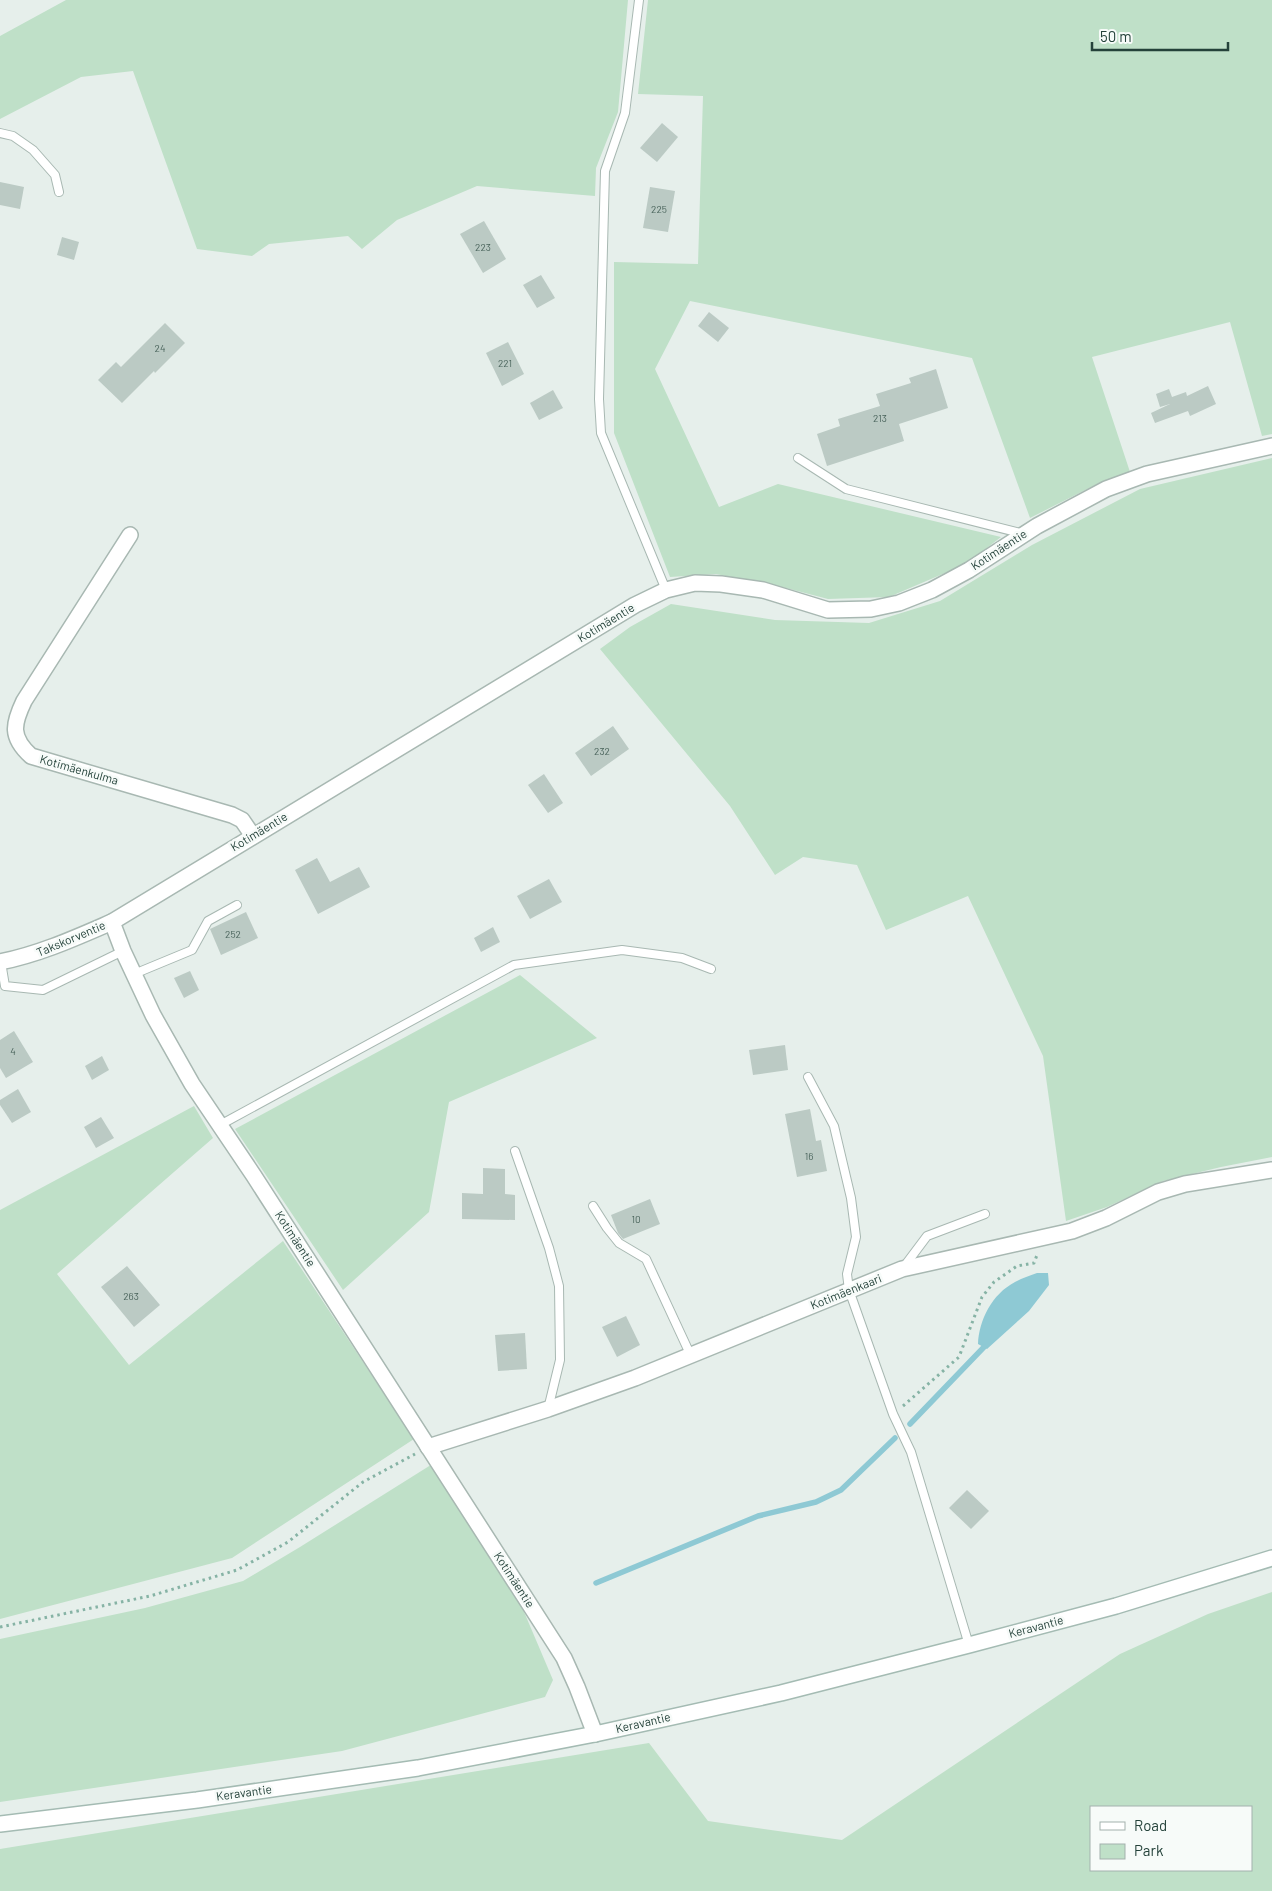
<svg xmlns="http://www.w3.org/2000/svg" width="1272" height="1891" viewBox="0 0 1272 1891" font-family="Barlow,sans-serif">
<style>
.green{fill:#bfe0c8;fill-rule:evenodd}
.water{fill:#8ec9d4}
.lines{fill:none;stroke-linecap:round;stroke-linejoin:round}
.stream{stroke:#8ec9d4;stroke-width:5.5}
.building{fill:#bbcac4}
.service-casing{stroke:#a8b8b2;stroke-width:10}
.minor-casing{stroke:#a8b8b2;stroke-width:18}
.secondary-casing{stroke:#a4bbb3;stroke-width:18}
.path{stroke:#86b3a5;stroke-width:3;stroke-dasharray:2.5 4;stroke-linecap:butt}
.service{stroke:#fff;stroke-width:8}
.minor{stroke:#fff;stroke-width:15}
.secondary{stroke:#fff;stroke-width:15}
.labels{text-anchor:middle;stroke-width:5;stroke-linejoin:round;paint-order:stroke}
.number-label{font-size:10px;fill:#4a645c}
.street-label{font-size:12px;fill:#24423a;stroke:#f7fbf9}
</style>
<rect width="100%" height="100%" fill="#e6efeb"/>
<g class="green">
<polygon points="66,0 628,0 618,112 596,168 595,196 477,186 397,220 362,249 348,236 269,244 252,256 197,249 133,71 81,77 0,119 0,36"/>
<polygon points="648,0 1272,0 1272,434 1262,436 1230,322 1092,357 1130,472 1103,481 1030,518 972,358 690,301 655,369 719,507 778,484 1001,537 966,564 889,597 828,599 786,588 716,574 670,577 614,433 614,262 698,264 703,96 638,94"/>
<polygon points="1272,458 1272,1157 1221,1167 1163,1181 1107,1207 1066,1221 1043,1056 968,896 886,930 857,865 803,857 775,875 730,806 600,649 630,627 671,604 775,620 869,623 940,601 1032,545 1140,489"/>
<polygon points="520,975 597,1038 449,1102 429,1212 343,1290 235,1129"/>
<polygon points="194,1106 213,1138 57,1274 129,1365 283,1241 414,1439 232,1558 0,1619 0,1210"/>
<polygon points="434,1463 516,1593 553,1680 545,1697 342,1751 0,1802 0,1639 145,1608 243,1581 300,1547"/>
<path d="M 1272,1592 L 1272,1891 L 0,1891 L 0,1849 L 649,1743 L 708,1821 L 842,1840 L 1120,1654 L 1208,1614 ZM 1091,1807 L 1251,1807 L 1251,1870 L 1091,1870 Z"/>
</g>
<path class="water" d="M 1037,1273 L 1048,1273 L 1049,1285 L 1029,1311 L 987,1349 L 978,1344 C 979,1320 992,1294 1015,1282 C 1022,1278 1029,1276 1037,1273 Z"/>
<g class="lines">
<g class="stream">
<polyline points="910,1424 984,1347"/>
<polyline points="596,1583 758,1516 816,1502 841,1490 895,1438"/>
</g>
</g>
<g class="building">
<polygon points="662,123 678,137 657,162 640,148"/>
<polygon points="0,182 24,187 20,209 0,205"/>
<polygon points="650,187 675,191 668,232 643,228"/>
<polygon points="484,221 506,259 483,273 460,234"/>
<polygon points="62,237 79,242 74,260 57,255"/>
<polygon points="541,275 555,298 537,308 523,285"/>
<polygon points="709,312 729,328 718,342 698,326"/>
<polygon points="165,323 185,343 155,373 154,371 122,403 98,380 116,362 121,367"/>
<polygon points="508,342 524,374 502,386 486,353"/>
<polygon points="936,369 948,408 899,424 904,441 827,466 817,434 840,426 838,419 880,406 876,394 911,383 909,378"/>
<polygon points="1208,386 1216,404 1190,416 1188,411 1155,423 1151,413 1170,404 1160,407 1156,394 1169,389 1172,397 1186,392 1187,396"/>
<polygon points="553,390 563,408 539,420 530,403"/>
<polygon points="613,726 629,749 591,776 575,753"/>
<polygon points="544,774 563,803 548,813 528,785"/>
<polygon points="317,858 330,882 359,867 370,887 318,914 295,870"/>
<polygon points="549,879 562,902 530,919 517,896"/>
<polygon points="246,912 258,938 221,955 210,929"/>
<polygon points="493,927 500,942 481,952 474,938"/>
<polygon points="190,971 199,990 184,998 174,978"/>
<polygon points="14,1031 33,1062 6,1078 0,1068 0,1040"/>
<polygon points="785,1045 788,1070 753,1075 749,1050"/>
<polygon points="102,1056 109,1070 92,1080 85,1066"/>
<polygon points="18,1089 31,1112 12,1123 0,1105 0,1100"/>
<polygon points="810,1109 816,1141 821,1140 827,1171 797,1177 785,1114"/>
<polygon points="101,1117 114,1138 96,1148 84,1127"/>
<polygon points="483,1168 505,1169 505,1194 515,1195 515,1220 462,1219 462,1193 483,1194"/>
<polygon points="650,1199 660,1224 623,1239 618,1233 611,1215"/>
<polygon points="127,1266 160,1305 134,1327 101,1287"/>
<polygon points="626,1316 640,1345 617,1357 602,1327"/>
<polygon points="525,1333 527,1369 498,1371 495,1335"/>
<polygon points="967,1490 989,1511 971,1529 949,1508"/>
</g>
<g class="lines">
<g class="service-casing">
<g id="service">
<polyline points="639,0 625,113 605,171 599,399 601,433 666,590"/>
<polyline points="0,133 13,136 33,150 55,175 59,192"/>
<polyline points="798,458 846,489 1024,534"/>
<polyline points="1,962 5,986 43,990 123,951"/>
<polyline points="134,974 192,950 208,921 237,905"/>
<polyline points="808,1077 834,1126 851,1198 856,1237 847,1274 849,1290 893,1414 911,1452 969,1645"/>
<polyline points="220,1125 514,965 622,950 682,958 711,969"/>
<polyline points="515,1151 549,1248 559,1286 560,1360 548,1409"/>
<polyline points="593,1206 607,1228 619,1243 646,1259 691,1356"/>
<polyline points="903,1268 927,1236 985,1214"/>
</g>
</g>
<g class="minor-casing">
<g id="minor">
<path d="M 130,535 L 24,701 C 13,724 10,737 31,756 L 232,815 L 242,820 L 253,836"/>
<path d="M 0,962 C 40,954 75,938 112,922"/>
<polyline points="428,1447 548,1409 635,1378 902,1269 1072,1231 1106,1218 1158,1192 1185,1184 1272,1170"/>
<polyline points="595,1734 577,1687 564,1658 254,1176 192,1084 153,1015 123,951 112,922 635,605 666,590 695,583 721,584 763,590 828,610 871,609 899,603 932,590 969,570 1037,526 1106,489 1147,474 1272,446"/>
</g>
</g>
<g class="secondary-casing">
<polyline id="secondary" points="0,1824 197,1800 418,1768 595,1734 781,1693 969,1645 1116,1606 1272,1558"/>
</g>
<g class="path">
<polyline points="903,1406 959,1357 982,1297 994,1282 1017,1266 1034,1263 1037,1255"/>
<polyline points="0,1627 150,1596 237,1570 288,1542 363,1482 415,1454"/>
</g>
<use href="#service" class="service"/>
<use href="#minor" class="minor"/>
<use href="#secondary" class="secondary"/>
</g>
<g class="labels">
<g class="number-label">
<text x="659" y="213">225</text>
<text x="483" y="251">223</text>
<text x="160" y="352">24</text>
<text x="505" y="367">221</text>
<text x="880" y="422">213</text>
<text x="602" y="755">232</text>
<text x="233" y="938">252</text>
<text x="13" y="1055">4</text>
<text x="809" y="1160">16</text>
<text x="636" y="1223">10</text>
<text x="131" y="1300">263</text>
</g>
<g class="street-label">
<text transform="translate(999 550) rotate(-33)" y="4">Kotimäentie</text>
<text transform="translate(606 623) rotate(-31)" y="4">Kotimäentie</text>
<text transform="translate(79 770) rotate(16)" y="4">Kotimäenkulma</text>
<text transform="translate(259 832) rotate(-31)" y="4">Kotimäentie</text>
<text transform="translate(71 939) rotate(-23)" y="4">Takskorventie</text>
<text transform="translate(295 1239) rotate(57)" y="4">Kotimäentie</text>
<text transform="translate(846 1292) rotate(-22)" y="4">Kotimäenkaari</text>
<text transform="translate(514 1580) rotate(57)" y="4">Kotimäentie</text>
<text transform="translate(1036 1627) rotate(-15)" y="4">Keravantie</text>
<text transform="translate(643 1723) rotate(-13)" y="4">Keravantie</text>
<text transform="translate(244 1793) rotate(-8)" y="4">Keravantie</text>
</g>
</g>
<rect x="1090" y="1806" width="162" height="65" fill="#f7fbf9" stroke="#a3b1ad"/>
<rect x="1100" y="1822" width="25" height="8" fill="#ffffff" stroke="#a3b1ad"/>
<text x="1134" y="1831" font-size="15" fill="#24423a">Road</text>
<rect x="1100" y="1844" width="25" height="15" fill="#bfe0c8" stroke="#a3b1ad"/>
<text x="1134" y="1856" font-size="15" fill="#24423a">Park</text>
<path d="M1092 42v8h136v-8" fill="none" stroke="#24423a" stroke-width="2.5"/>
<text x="1100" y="42" font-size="15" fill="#24423a" stroke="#f7fbf9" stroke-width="4" paint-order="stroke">50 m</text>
</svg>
